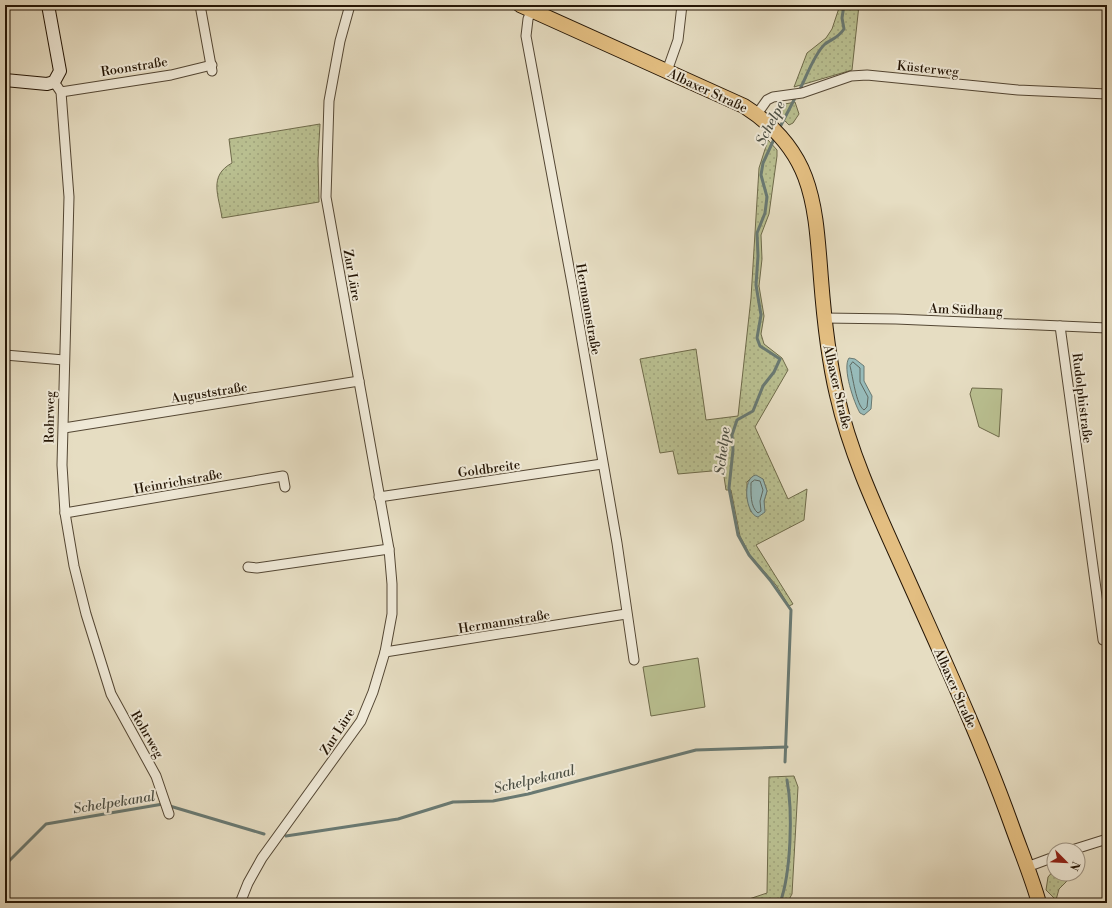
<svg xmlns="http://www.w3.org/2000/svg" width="1112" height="908" viewBox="0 0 1112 908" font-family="'Libre Bodoni',serif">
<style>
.grass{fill:url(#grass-dots);stroke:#6e6a4a;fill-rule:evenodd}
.green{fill:#b9bf90;stroke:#6e6a4a}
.water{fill:#97bbba;stroke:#697972}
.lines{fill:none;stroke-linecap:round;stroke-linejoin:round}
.shore{stroke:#5e6860;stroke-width:1}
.stream{stroke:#697972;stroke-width:3}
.street-casing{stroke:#544734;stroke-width:11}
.secondary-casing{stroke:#241505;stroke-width:14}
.primary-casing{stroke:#241505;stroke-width:16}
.street{stroke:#efe9d7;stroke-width:9}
.secondary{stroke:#efe9d7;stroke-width:12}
.primary{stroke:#e3be81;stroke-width:14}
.labels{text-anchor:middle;stroke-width:4;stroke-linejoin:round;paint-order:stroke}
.street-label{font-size:13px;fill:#241505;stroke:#efe9d7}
.water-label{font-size:14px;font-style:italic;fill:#4c4f44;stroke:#efe9d7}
</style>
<defs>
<pattern id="grass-dots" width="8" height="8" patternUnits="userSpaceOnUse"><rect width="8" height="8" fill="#b9bf90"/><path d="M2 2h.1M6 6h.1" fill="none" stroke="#9fa37b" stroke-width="1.8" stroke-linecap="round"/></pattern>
</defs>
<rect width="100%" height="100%" fill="#e6ddc2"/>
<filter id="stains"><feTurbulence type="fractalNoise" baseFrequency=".005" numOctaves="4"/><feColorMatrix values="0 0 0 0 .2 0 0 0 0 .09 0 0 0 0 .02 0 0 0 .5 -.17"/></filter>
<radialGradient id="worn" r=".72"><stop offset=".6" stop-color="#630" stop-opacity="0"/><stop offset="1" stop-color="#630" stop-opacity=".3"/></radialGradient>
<g class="grass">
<polygon points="840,5 859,5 852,70 794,87 807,53 826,38 832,29"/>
<polygon points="795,102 799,114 793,123 789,125 779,115 785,104"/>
<path d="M 320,124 L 318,160 L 319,202 L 222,218 C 219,196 208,176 232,163 L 229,139 Z"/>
<path d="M 768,140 L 777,150 L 777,156 L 769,214 L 761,235 L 762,259 L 759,286 L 764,316 L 761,334 L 764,344 L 782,358 L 788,370 L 755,427 L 788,499 L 807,489 L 804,520 L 756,545 L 793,604 L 789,606 L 776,585 L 750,555 L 740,536 L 731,490 L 726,490 L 723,470 L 678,474 L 673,451 L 660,453 L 640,359 L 696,349 L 706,420 L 738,416 L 751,298 L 759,168 ZM 753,476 L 763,479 L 767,491 L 764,501 L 764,506 L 751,512 L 747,497 L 747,482 Z"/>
<polygon points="794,776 798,787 792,894 787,903 749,903 749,899 767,893 769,777"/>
<polygon points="1054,870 1054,874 1074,874 1059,889 1056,900 1046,890 1048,877"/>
</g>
<g class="green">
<polygon points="972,388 1002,389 999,437 979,427 970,394"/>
<polygon points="698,658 705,707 651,716 643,667"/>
</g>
<g class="water">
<path d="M 849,358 L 855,359 L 864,366 L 864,381 L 872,396 L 871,409 L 864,415 L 860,413 C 854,403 842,368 849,358 Z"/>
<path d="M 756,475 L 763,479 L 767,491 L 764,501 L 765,512 L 758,517 C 746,515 741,478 756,475 Z"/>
</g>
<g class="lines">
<g class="shore">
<path d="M 853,362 L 860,368 L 860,382 L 868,397 L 867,407 L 864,410 C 856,405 853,377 850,366 Z"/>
<path d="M 755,480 L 760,481 L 763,490 L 760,501 L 761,511 L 758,513 C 750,507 751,493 751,483 Z"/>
</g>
<g class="stream">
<path d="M 799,91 C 806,78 814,54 825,44 C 833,38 837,39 844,29 L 842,18 L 844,5"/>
<polyline points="779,129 796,96"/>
<polyline points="775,137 763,163 761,175 767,197 765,213 757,233 758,256 756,285 761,315 757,338 760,346 780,359 774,372 763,386 753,411 737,420 732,435 733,450 729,488 738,535 749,555 770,580 791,610 785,762"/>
<polyline points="286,836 398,819 453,802 493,801 528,794 696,750 787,747"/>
<polyline points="5,865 46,824 163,804 264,834"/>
<path d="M 780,903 C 791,873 793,812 787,780"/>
</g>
<g class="street-casing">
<g id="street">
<polyline points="200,5 212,71"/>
<polyline points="531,11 528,19 526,36 573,289 617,543 634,660"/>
<polyline points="667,71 678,40 682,5"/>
<polyline points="54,82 61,92 69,197 62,465 65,513 74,566 86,614 111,694 156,776 169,814"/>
<polyline points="61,92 171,75 212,65"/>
<polyline points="757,114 767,100 773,97 802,93 851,76 867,75 1018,90 1107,94"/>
<polyline points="824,318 896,319 1107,328"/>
<polyline points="1060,326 1103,640"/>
<polyline points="5,355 64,360"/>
<polyline points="64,428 359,381"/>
<polyline points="379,497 602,464"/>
<polyline points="65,513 283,476 285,487"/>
<polyline points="248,567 257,568 389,549"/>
<polyline points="385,652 626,614"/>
<polyline points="1072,850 1107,839"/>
<polyline points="1027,867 1054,857"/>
<polyline points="240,903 248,883 262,858 361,721 373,692 385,652 392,614 392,584 389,549 326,197 329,101 340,41 350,5"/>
</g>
</g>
<g class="secondary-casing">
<polyline id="secondary" points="5,80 47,84 54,82 60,71 48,5"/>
</g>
<g class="primary-casing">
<path id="primary" d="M 520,5 L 744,106 C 814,151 815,203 821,279 C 824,318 828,357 837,395 C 851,457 879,515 905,573 C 943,658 982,742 1013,829 C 1022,854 1032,878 1039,903"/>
</g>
<use href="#street" class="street"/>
<use href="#secondary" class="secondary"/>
<use href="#primary" class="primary"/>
</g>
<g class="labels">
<g class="street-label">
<text transform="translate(134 66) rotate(-9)" y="5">Roonstraße</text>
<text transform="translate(928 68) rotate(6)" y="5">Küsterweg</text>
<text transform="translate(708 90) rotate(25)" y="5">Albaxer Straße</text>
<text transform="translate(353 275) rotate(80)" y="5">Zur Lüre</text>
<text transform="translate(589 309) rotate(80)" y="5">Hermannstraße</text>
<text transform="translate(966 309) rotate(2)" y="5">Am Südhang</text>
<text transform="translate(838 387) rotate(77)" y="5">Albaxer Straße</text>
<text transform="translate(209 392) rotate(-9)" y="5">Auguststraße</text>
<text transform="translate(1083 398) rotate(83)" y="5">Rudolphistraße</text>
<text transform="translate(49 417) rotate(-89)" y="5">Rohrweg</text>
<text transform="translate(489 468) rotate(-8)" y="5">Goldbreite</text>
<text transform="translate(178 481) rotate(-10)" y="5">Heinrichstraße</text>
<text transform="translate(504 621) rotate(-9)" y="5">Hermannstraße</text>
<text transform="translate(956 688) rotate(66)" y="5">Albaxer Straße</text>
<text transform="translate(337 731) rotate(-57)" y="5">Zur Lüre</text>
<text transform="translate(148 734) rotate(60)" y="5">Rohrweg</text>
</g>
<g class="water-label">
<text transform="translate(770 123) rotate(-63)" y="5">Schelpe</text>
<text transform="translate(722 451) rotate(-83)" y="5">Schelpe</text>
<text transform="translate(534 779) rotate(-13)" y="5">Schelpekanal</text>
<text transform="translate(114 802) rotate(-9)" y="5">Schelpekanal</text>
</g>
</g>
<rect width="1112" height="908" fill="none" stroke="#e6ddc2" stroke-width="20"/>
<rect x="6" y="6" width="1100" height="896" fill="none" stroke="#241505" stroke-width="2"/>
<rect x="10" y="10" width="1092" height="888" fill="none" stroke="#241505"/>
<g transform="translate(1066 862) rotate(114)"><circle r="19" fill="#efe9d7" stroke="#9e9483"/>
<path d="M0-3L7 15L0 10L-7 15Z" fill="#8f2418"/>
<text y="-6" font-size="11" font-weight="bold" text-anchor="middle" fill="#241505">N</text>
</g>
<rect width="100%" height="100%" filter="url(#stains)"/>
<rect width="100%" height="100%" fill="url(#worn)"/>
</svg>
